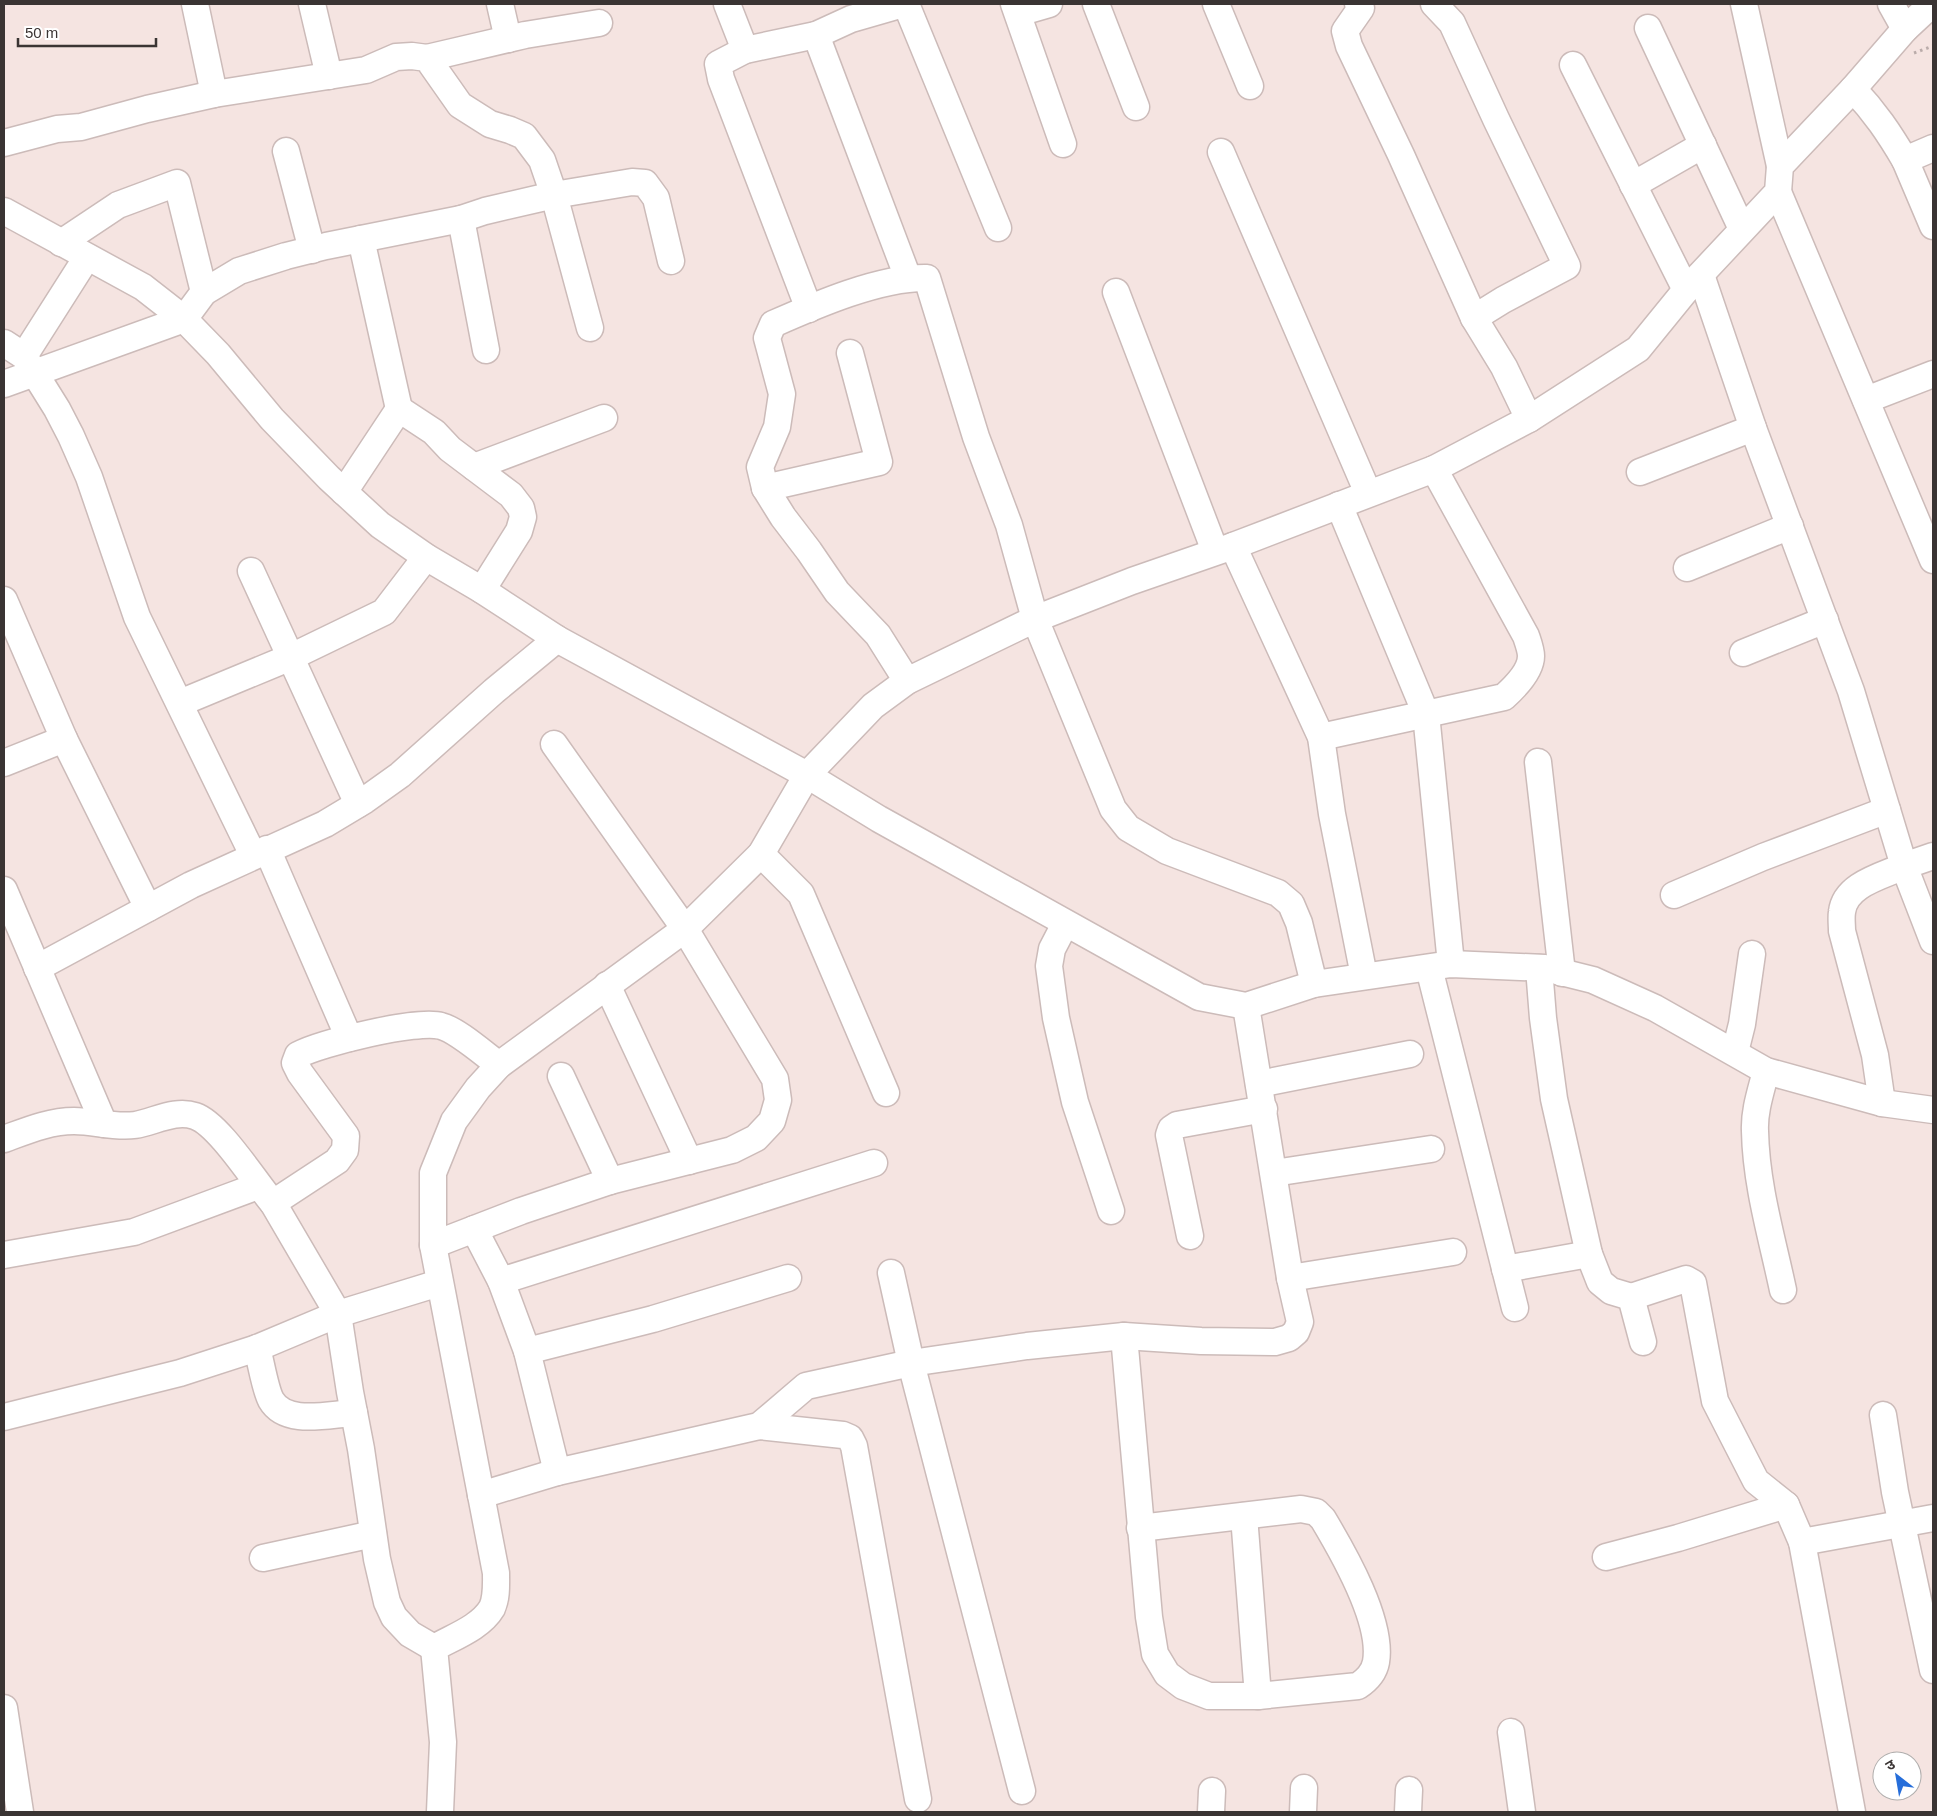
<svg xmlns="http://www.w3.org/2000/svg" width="1937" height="1816" viewBox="0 0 1937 1816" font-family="Helvetica,'Noto Sans Devanagari',sans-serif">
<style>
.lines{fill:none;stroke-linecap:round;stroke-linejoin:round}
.minor-casing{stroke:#ccbbb9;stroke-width:29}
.path{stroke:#baacaa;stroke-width:3;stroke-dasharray:2.5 4;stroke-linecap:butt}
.minor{stroke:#fff;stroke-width:26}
</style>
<rect width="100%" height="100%" fill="#f5e4e1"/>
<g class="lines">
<g class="minor-casing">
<g id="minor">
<polyline points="195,4 214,94"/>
<polyline points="312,4 329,76"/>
<polyline points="500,4 508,39"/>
<polyline points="727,4 745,50"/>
<polyline points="906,4 998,228"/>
<polyline points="1014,4 1063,144"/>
<polyline points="1096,4 1136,107"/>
<polyline points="1216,4 1250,86"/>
<polyline points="1358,4 1361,8 1345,31 1349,46 1401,155 1474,318 1504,367 1529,419"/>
<polyline points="1434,4 1452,23 1496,119 1567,266 1503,300 1474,318"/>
<polyline points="1744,4 1780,166"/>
<polyline points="1891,4 1905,29"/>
<polyline points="1018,13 1049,4"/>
<polyline points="1648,28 1742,229"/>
<polyline points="816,35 908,278"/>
<polyline points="427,58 525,35 599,23"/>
<polyline points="1573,65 1686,290"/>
<path d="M 1853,89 C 1875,112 1889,133 1905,160"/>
<polyline points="4,143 57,129 81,127 147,109 214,94 366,70 396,57 412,56 427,58 460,105 490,124 510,130 524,136 542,160 554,195 590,328"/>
<polyline points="1933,148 1905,160 1933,226"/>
<polyline points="286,151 312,250"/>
<polyline points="1221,152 1368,493"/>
<polyline points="1633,185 1703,145"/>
<polyline points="1778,192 1933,560"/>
<polyline points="4,211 143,287 184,319 218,354 272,419 329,478 380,525 426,557 482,590 557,639 807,775 879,819 1199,997 1246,1006 1314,984 1451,964 1545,968 1593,980 1655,1008 1766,1071 1882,1103 1933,1110"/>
<polyline points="461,219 486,350"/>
<polyline points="361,239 399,409"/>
<polyline points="61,243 118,205 177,183 204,292"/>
<path d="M 1701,275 L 1753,428 L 1851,691 L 1904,866 C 1883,876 1845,884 1842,912 C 1841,918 1842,925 1842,931 L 1875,1055 L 1882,1103"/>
<polyline points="1116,292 1215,551"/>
<polyline points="809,309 721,79 718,64 745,50 816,35 851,19 903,4"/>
<polyline points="4,343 24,356 57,409 71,436 89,477 137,617 253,855"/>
<polyline points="24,356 87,257"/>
<polyline points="4,384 184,319 204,292 239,271 286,256 326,246 461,219 485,211 554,195 632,182 645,183 656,198 671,261"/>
<polyline points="1866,400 1933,374"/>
<polyline points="474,467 604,418"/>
<polyline points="1640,472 1753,428"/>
<polyline points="765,488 879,462 850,353"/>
<polyline points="344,492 399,409 434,432 450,449 511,495 521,508 523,517 519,531 482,590"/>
<polyline points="1339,505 1426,714 1451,964"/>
<polyline points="1233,546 1321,737 1332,814 1364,976"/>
<polyline points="1687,568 1790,526"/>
<polyline points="251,571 358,804"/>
<polyline points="4,600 64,739 4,763"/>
<polyline points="1743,653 1825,620"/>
<path d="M 907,681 L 878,635 L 837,592 L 809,551 L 783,517 L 765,488 L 760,467 L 777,427 L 782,394 L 767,338 L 773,324 C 816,305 880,277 927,278 L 976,437 L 1009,525 L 1035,619 L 1113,809 L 1128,828 L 1167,851 L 1278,893 L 1291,904 L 1299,923 L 1314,984"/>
<polyline points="180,703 291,657 384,612 426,557"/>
<path d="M 1321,737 L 1504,697 C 1514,688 1531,671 1531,656 C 1531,650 1528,642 1526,636 L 1434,469"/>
<polyline points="64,739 148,908"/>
<polyline points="1538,762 1562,973"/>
<polyline points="267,849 349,1038"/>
<polyline points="761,854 801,894 886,1093"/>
<polyline points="1933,856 1904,866 1933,941"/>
<polyline points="4,890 104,1124"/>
<polyline points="1674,895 1763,857 1887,810"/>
<polyline points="1065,924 1052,949 1049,966 1056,1018 1075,1102 1111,1211"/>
<polyline points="37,968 191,885 325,824 365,800 400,775 494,691 557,639"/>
<polyline points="1429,968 1515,1308"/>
<polyline points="1539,968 1543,1018 1554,1099 1589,1254 1600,1282 1611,1291 1631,1297 1643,1342"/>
<polyline points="607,985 689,1161"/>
<polyline points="1735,1052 1742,1024 1752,954"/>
<path d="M 1766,1071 C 1761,1091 1754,1111 1755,1131 C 1756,1185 1772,1238 1783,1290"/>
<polyline points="561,1076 610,1181"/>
<polyline points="1259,1084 1410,1054"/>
<path d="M 4,1139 C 26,1131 49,1121 74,1121 C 95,1121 114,1128 135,1125 C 154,1122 175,1109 195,1116 C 219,1124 255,1182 273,1203 L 337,1161 L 345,1150 L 346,1136 L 300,1073 L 295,1063 L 298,1055 C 321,1043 418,1019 441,1026 C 457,1030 484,1054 499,1065"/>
<polyline points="1274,1173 1431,1149"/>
<polyline points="273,1203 338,1314 350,1392 361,1449 377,1559 387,1602 394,1617 410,1634 434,1648"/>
<polyline points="474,1229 501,1281 527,1351 557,1472 759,1426 806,1386 911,1363 1027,1346 1124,1336 1201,1341 1275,1342 1289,1338 1296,1332 1300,1322 1290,1278 1246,1006"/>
<polyline points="1190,1236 1169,1135 1171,1129 1177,1125 1264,1109"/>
<polyline points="433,1245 521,1211 610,1181 732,1150 756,1138 772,1121 778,1100 775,1079 685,929 554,744"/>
<polyline points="4,1255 134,1232 258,1186"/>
<polyline points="1505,1269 1589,1254"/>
<polyline points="891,1273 911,1363 1022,1791"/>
<polyline points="1290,1278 1453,1252"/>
<polyline points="501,1281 874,1163"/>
<polyline points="1631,1297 1686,1279 1693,1283 1715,1401 1756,1481 1786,1505 1802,1542 1933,1518"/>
<polyline points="1124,1336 1149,1617 1155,1654 1167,1674 1183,1686 1209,1696 1258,1696 1244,1516"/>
<path d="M 257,1348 C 261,1362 265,1389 271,1400 C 286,1426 329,1414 354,1413"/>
<polyline points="527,1351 653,1319 788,1278"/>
<polyline points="1883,1415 1895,1492 1933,1670"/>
<polyline points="4,1417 180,1373 257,1348 338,1314 439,1283"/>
<polyline points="759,1426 843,1435 850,1438 854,1446 918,1799"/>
<polyline points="481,1495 557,1472"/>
<path d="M 1140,1528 L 1301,1509 L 1316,1512 L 1323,1519 C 1344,1554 1383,1622 1376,1662 C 1374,1673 1367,1680 1358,1686 L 1258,1696"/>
<polyline points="1802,1542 1852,1812"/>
<polyline points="1606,1557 1678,1538 1786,1505"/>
<polyline points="263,1558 373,1534"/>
<polyline points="4,1708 20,1812"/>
<polyline points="1511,1732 1522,1812"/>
<path d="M 440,1812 L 443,1742 L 434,1648 C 453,1637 480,1628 492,1608 C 497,1597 496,1584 496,1573 L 433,1245 L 433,1173 L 454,1121 L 478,1088 L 499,1065 L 685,929 L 761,854 L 807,775 L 873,706 L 907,681 L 1035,619 L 1132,581 L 1233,546 L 1434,469 L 1529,419 L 1638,349 L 1686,290 L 1778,192 L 1780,166 L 1853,89 L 1905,29 L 1932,4"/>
<polyline points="1211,1812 1212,1791"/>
<polyline points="1303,1812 1304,1788"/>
<polyline points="1408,1812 1409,1790"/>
</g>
</g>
<polyline class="path" points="1914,53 1933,46"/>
<use href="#minor" class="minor"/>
</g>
<rect width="1937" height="1816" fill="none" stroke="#3a3433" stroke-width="10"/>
<g transform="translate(1897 1776) rotate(329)"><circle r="24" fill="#ffffff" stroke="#b0aead"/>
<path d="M0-4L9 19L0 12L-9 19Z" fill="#266eda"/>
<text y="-8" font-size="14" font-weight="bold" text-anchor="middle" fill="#3a3433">उ</text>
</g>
<path d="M18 38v8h138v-8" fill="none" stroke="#3a3433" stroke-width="2.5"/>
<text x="25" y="38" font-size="15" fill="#3a3433" stroke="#ffffff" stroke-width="4" paint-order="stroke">50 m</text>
</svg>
